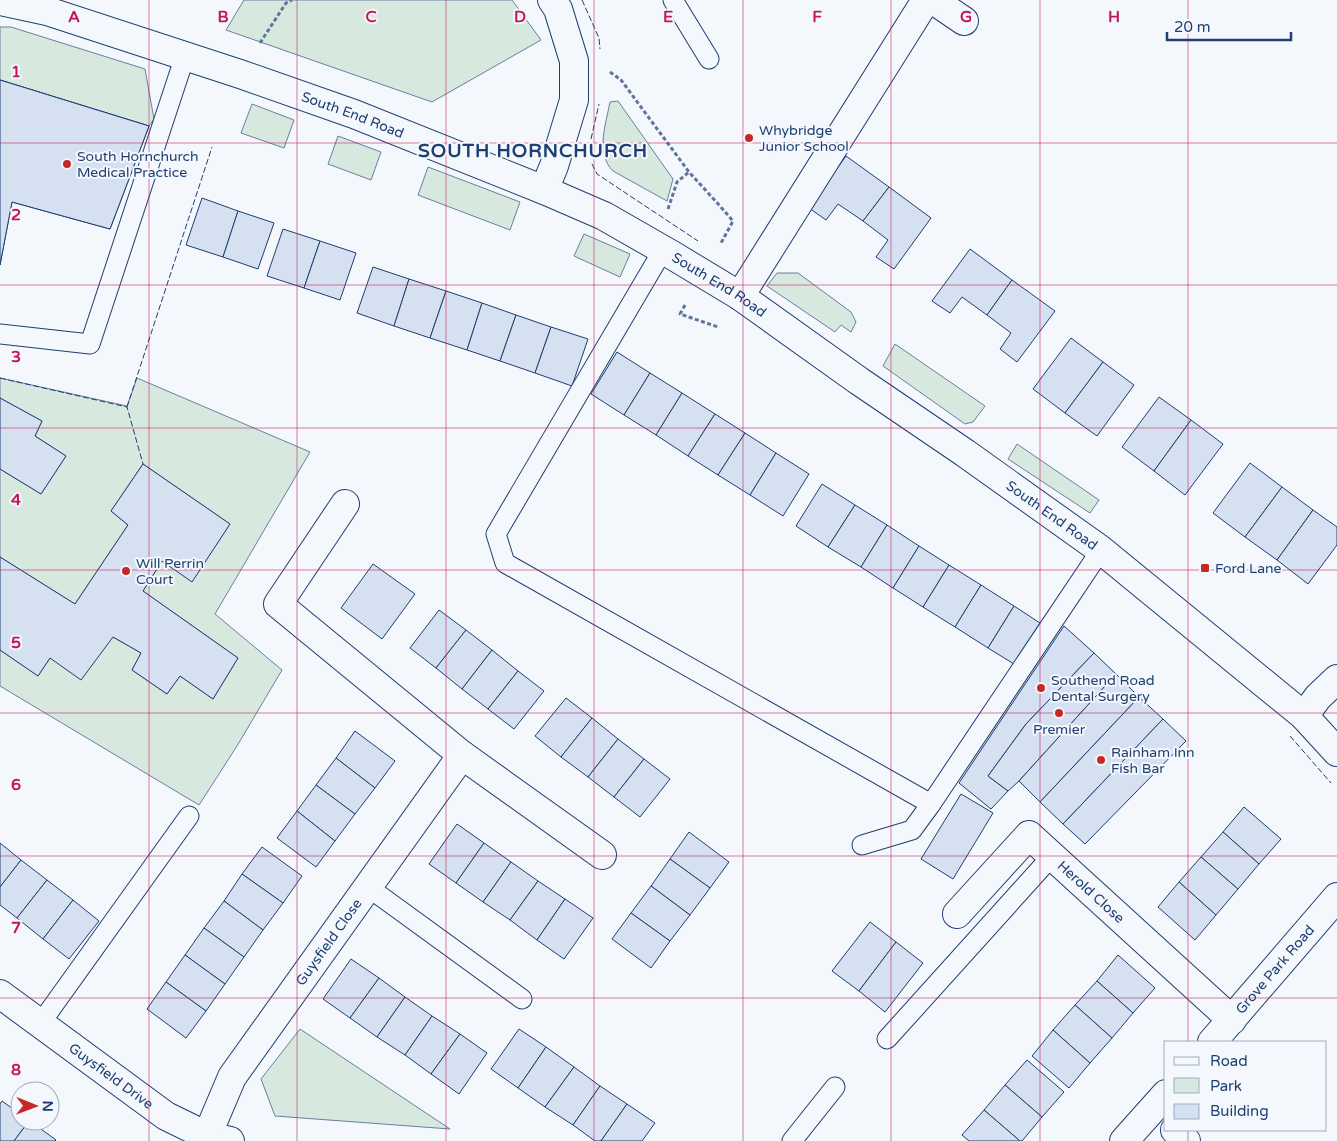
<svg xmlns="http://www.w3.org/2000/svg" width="1337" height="1141" viewBox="0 0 1337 1141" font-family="'Varela Round',sans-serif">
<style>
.green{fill:#d7e8df;stroke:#687fa3}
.building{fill:#d5e0f0;stroke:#1d3f73}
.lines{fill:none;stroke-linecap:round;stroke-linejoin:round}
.service-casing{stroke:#1d3f73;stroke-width:21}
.minor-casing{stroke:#1d3f73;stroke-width:30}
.tertiary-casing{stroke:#1d3f73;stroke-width:30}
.path{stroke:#5e769c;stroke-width:3;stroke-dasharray:4 2.5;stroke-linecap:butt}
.service{stroke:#f4f7fb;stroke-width:19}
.minor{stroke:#f4f7fb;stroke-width:28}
.tertiary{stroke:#f4f7fb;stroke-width:28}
.fence{stroke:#1d3f73;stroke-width:1;stroke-dasharray:6 2.5;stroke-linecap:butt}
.grid{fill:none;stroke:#c2185b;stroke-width:1;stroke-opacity:0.55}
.poi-dot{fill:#c62828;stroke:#f4f7fb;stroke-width:2}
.labels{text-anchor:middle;stroke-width:4;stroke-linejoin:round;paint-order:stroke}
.street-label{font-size:14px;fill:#1d3f73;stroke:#f4f7fb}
.poi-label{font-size:14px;fill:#1d3f73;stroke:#f4f7fb;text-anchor:start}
.district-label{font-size:19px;font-weight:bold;letter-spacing:1px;fill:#1d3f73;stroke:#f4f7fb}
.grid-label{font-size:16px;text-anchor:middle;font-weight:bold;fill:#c2185b;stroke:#f4f7fb;stroke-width:4;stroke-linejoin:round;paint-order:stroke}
</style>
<rect width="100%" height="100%" fill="#f4f7fb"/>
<g class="green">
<polygon points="244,0 512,0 541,40 432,102 226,30"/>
<polygon points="0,27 11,27 145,69 154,119 149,126 0,80"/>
<path d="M 618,101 L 673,179 L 667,201 L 613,171 C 595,153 606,124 610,102 Z"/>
<polygon points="252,104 294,120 284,148 241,133"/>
<polygon points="338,136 381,152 371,180 328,164"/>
<polygon points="428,167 520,202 510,230 418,195"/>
<polygon points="584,234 630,254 620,277 574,256"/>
<polygon points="777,273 798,273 851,312 856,322 851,332 841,325 835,332 767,286"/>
<polygon points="895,344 985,406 973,422 965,424 883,366"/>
<polygon points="0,378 127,406 137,378 310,452 215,614 282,670 237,746 199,805 0,686 0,650 38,676 50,658 113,637 141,653 132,670 167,694 180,676 213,699 238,658 143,591 162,561 192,581 230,524 143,464 111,511 128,525 75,604 0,557 0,469 41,494 66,456 35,436 42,421 0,398"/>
<polygon points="1017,444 1099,500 1090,513 1008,459"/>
<polygon points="300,1029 450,1129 275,1116 261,1079"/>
</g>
<g class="building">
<polygon points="0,80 149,126 110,229 12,202 0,265"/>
<polygon points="0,80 149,126 110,229 12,202 0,265"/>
<polygon points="846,156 889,187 863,221 838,204 826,220 809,208"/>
<polygon points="889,187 931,218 894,269 876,257 888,240 863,221"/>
<polygon points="202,198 238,211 223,257 186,245"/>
<polygon points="238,211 274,223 258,269 223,257"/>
<polygon points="283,229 320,241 304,288 267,276"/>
<polygon points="320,241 356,253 340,300 304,288"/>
<polygon points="970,249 1012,280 987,315 962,297 950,313 932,301"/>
<polygon points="373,267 409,279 394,326 357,313"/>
<polygon points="409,279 446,291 430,338 394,326"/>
<polygon points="1012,280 1055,311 1017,362 1000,349 1011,333 987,315"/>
<polygon points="446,291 482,303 467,350 430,338"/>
<polygon points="482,303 516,315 500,361 467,350"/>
<polygon points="516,315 551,327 535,373 500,361"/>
<polygon points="551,327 588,339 572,386 535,373"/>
<polygon points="1071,338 1103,362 1065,413 1033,389"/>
<polygon points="617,352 650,373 624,415 591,394"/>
<polygon points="1103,362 1134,385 1097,436 1065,413"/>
<polygon points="650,373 682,393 656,435 624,415"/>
<polygon points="682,393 715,414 688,456 656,435"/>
<polygon points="1159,397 1191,420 1154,471 1122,447"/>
<polygon points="0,398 42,421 35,436 66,456 41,494 0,469"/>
<polygon points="715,414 745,433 718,475 688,456"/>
<polygon points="1191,420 1223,444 1185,495 1154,471"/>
<polygon points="745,433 776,453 750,495 718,475"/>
<polygon points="776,453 809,474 783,516 750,495"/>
<polygon points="1250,463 1282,487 1245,537 1213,513"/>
<polygon points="143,464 230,524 192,582 162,561 143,591 238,658 213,699 180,676 167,694 132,670 141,653 113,637 81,680 50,658 38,676 0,650 0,557 75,604 128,525 111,511"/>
<polygon points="822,484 855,505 828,547 796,526"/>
<polygon points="1282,487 1313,510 1277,560 1245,537"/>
<polygon points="855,505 887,525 861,567 828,547"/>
<polygon points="1313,510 1337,527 1337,545 1308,584 1277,560"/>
<polygon points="887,525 919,546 893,588 861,567"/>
<polygon points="919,546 949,565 923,607 893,588"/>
<polygon points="373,564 415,594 382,639 341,608"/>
<polygon points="949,565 981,585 955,627 923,607"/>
<polygon points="981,585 1014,606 988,648 955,627"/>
<polygon points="1014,606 1040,623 1014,664 988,648"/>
<polygon points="439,610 466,630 436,668 410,648"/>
<polygon points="1064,626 1094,653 1026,724 988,776 1008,791 991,809 959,783"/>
<polygon points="466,630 492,650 462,689 436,668"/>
<polygon points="492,650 518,671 488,709 462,689"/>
<polygon points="1094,653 1116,674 1019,781 1008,791 988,776 1026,724"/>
<polygon points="518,671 544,691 514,729 488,709"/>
<polygon points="1116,674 1139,697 1040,802 1019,781"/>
<polygon points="1139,697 1163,719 1063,824 1040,802"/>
<polygon points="566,698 592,718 561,757 535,736"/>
<polygon points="592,718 618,739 588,777 561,757"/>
<polygon points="1163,719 1186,741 1085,844 1063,824"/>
<polygon points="355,731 395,761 375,788 336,758"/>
<polygon points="618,739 644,759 614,797 588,777"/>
<polygon points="336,758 375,788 355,814 316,785"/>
<polygon points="644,759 670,779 640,817 614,797"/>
<polygon points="316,785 355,814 335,841 297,811"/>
<polygon points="961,794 993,813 953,879 921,859"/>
<polygon points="1244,807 1281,839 1259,864 1223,832"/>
<polygon points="297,811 335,841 316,867 277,838"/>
<polygon points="457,824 484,843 456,883 429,864"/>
<polygon points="689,832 729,862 710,888 670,859"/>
<polygon points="1223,832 1259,864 1238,889 1201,857"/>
<polygon points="0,843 21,860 0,887"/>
<polygon points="484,843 511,862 483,902 456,883"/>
<polygon points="262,847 302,876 283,903 242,874"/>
<polygon points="1201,857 1238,889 1216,915 1179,882"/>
<polygon points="670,859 710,888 690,915 651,886"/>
<polygon points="21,860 47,880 17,918 0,905 0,887"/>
<polygon points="511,862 538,881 510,920 483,902"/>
<polygon points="242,874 283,903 263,930 224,901"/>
<polygon points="47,880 73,900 43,939 17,918"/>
<polygon points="538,881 565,899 537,940 510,920"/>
<polygon points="1179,882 1216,915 1195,940 1158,907"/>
<polygon points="651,886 690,915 670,941 631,913"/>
<polygon points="565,899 593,918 564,959 537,940"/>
<polygon points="73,900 99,921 69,959 43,939"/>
<polygon points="224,901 263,930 244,957 204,928"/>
<polygon points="631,913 670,941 651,968 612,939"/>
<polygon points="870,922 896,942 859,991 832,971"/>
<polygon points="204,928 244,957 225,984 185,955"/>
<polygon points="896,942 923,963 885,1012 859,991"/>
<polygon points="185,955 225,984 206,1011 166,982"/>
<polygon points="1118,955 1155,988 1133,1013 1097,981"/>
<polygon points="351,959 379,978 350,1018 323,999"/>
<polygon points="379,978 405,997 377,1037 350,1018"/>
<polygon points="1097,981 1133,1013 1112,1038 1075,1005"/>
<polygon points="166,982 206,1011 186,1038 147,1009"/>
<polygon points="405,997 432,1016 405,1055 377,1037"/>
<polygon points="1075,1005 1112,1038 1090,1063 1053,1030"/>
<polygon points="432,1016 460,1034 431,1074 405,1055"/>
<polygon points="519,1029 546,1047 518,1088 491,1069"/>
<polygon points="1053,1030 1090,1063 1069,1088 1032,1056"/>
<polygon points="460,1034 487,1053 459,1094 431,1074"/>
<polygon points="546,1047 574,1067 545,1107 518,1088"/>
<polygon points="1027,1060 1064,1092 1042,1117 1005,1085"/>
<polygon points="574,1067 600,1086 573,1125 545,1107"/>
<polygon points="1005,1085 1042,1117 1022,1141 1020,1141 984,1110"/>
<polygon points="600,1086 627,1104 601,1141 595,1141 573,1125"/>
<polygon points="2,1101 20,1114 20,1121 29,1121 14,1141 0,1141 0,1104"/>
<polygon points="627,1104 655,1123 642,1141 601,1141"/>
<polygon points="984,1110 1020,1141 969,1141 962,1135"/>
<polygon points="29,1121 30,1121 56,1140 55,1141 14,1141"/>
</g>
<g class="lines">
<g class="service-casing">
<g id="service">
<polyline points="673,0 709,59"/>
<polyline points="663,250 496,534 505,563 931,804 1101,550"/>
<polyline points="0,334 90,344 185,56"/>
<polyline points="862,845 912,830 931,804"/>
<polyline points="368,887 522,999"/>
<polyline points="40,1024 189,816"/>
<polyline points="887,1039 1052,856"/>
<polyline points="792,1141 835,1087"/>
</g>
</g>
<g class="minor-casing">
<g id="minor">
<polyline points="933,0 964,21"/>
<polyline points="544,190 554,166 574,100 574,61 558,9 552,0"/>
<polyline points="740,296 926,0"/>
<polyline points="345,504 278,604 462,755 602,855"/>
<polyline points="1304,716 1318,697 1337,679"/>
<path id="s1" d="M 957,914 L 1029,835 L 1232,1020"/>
<path id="s2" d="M 0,994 L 166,1116 L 207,1136 L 230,1141"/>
<path id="s3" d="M 1212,1042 L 1337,897"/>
<polyline points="1175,1130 1186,1141"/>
<path id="s4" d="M 207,1136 L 232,1077 L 462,755"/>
<polyline points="1124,1141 1166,1094"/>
</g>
</g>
<g class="tertiary-casing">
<g id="tertiary">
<path id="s5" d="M 0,1 L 47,11 L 240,74 L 354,114 L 544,190 L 604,216 L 672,255 L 740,296 L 859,381 L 965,453 L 1101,550 L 1304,716 L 1337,752"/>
</g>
</g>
<g class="path">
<polyline points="260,43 286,3 292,0"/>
<polyline points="610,72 621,80 689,172 720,206 733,221 721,243"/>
<polyline points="668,209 677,182 689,172"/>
<polyline points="685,305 680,314 718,327"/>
</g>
<use href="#service" class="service"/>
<use href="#minor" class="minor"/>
<use href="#tertiary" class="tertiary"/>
<g class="fence">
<polyline points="582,0 599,38 600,49"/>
<polyline points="591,139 599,104"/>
<polyline points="592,164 597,174 698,241"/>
<polyline points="0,378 127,407 143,464"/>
<polyline points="127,407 212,147"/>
<polyline points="1290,736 1331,783"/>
</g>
</g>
<path class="grid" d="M 149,0 L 149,1141M 297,0 L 297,1141M 446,0 L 446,1141M 594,0 L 594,1141M 743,0 L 743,1141M 891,0 L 891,1141M 1040,0 L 1040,1141M 1188,0 L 1188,1042M 0,143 L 1337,143M 0,285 L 1337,285M 0,428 L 1337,428M 0,570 L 1337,570M 0,713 L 1337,713M 0,856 L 1337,856M 0,998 L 1337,998M 1188,1130 L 1188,1141"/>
<g class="poi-dot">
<circle cx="749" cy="138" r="5"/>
<circle cx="67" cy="164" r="5"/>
<rect x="1200" y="563" width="10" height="10" rx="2.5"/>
<circle cx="126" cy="571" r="5"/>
<circle cx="1041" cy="688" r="5"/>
<circle cx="1059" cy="713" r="5"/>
<circle cx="1101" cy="760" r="5"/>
</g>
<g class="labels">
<g class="street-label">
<text dy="5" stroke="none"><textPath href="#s5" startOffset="371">South End Road</textPath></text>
<text dy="5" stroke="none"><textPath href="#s5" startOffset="776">South End Road</textPath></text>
<text dy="5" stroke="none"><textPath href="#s5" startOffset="1181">South End Road</textPath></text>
<text dy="5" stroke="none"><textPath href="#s1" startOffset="191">Herold Close</textPath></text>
<text dy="5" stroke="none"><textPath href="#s4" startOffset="230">Guysfield Close</textPath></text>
<text dy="5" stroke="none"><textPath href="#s3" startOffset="96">Grove Park Road</textPath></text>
<text dy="5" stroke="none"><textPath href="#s2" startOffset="138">Guysfield Drive</textPath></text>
</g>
<g class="poi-label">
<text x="759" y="135">Whybridge<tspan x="759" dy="16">Junior School</tspan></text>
<text x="77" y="161">South Hornchurch<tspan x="77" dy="16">Medical Practice</tspan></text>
<text x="136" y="568">Will Perrin<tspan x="136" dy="16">Court</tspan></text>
<text x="1215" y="573">Ford Lane</text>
<text x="1051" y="685">Southend Road<tspan x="1051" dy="16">Dental Surgery</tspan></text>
<text x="1059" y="734" text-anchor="middle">Premier</text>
<text x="1111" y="757">Rainham Inn<tspan x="1111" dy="16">Fish Bar</tspan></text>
</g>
<g class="district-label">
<text x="533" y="157">SOUTH HORNCHURCH</text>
</g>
</g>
<g class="grid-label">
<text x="74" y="22">A</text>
<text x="223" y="22">B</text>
<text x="371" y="22">C</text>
<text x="520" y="22">D</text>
<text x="668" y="22">E</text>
<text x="817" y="22">F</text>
<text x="966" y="22">G</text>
<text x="1114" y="22">H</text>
<text x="16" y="77">1</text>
<text x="16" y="220">2</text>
<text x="16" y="362">3</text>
<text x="16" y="505">4</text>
<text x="16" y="648">5</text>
<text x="16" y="790">6</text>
<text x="16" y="933">7</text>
<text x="16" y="1075">8</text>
</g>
<rect x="1164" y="1041" width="162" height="90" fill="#f4f7fb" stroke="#9eadc5"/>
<rect x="1174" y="1057" width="25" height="8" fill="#f4f7fb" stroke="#9eadc5"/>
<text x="1210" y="1066" font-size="15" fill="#1d3f73">Road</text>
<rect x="1174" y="1078" width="25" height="15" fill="#d7e8df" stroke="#9eadc5"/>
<text x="1210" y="1091" font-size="15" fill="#1d3f73">Park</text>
<rect x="1174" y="1104" width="25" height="15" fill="#d5e0f0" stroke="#9eadc5"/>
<text x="1210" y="1116" font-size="15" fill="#1d3f73">Building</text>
<g transform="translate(35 1106) rotate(91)"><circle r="24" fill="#f4f7fb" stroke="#9eadc5"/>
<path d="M0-4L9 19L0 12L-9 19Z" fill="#c62828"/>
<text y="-8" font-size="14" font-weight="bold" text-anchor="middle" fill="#1d3f73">N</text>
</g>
<path d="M1167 32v8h124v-8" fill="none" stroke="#1d3f73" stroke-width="2.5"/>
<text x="1174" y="32" font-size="15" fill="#1d3f73" stroke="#f4f7fb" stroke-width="4" paint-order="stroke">20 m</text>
</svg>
